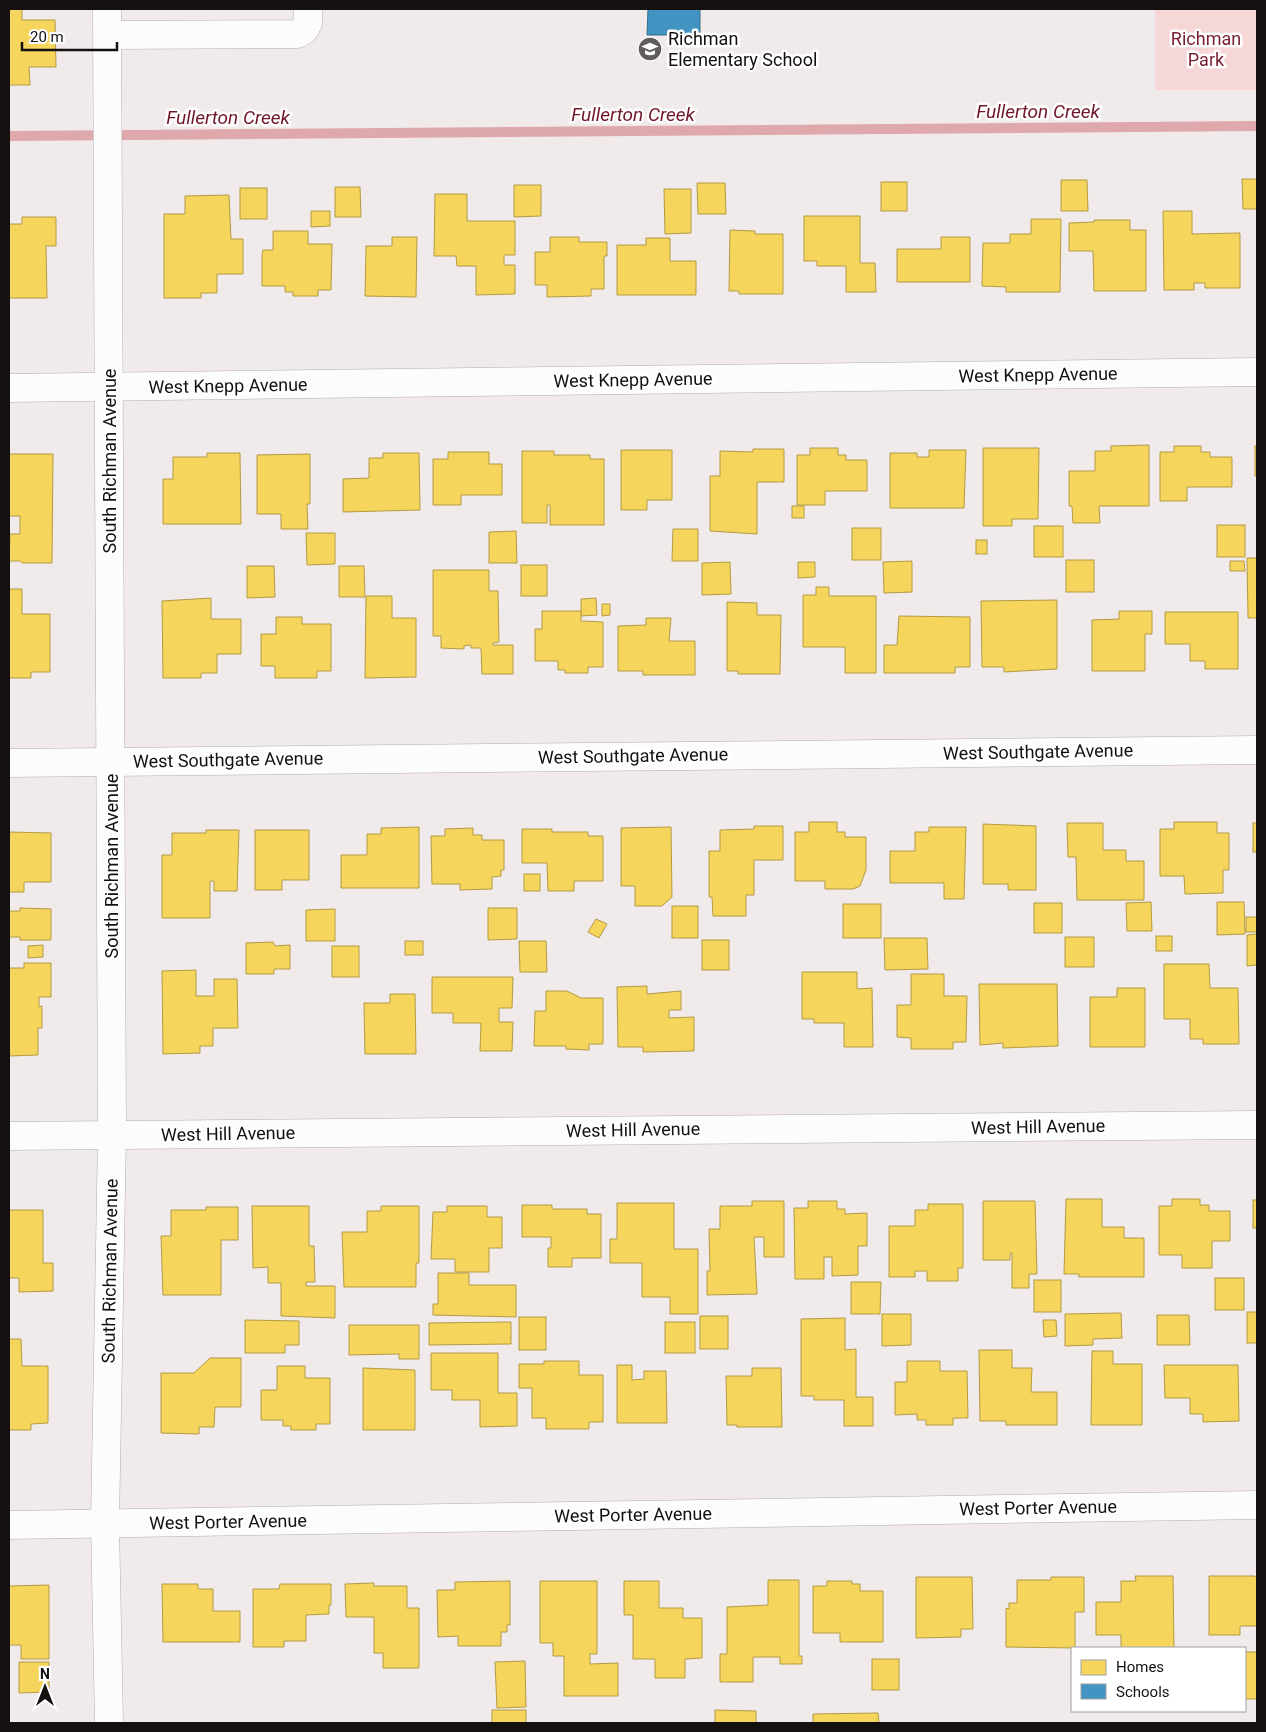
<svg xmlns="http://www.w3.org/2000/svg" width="1266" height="1732" viewBox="0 0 1266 1732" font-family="Roboto,sans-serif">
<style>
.green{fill:#f6d7d8}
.homes{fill:#f6d55c;stroke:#b29a45}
.schools{fill:#4393c3;stroke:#356c8d}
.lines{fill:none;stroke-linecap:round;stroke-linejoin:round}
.stream{stroke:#dfa8ac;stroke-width:10}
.minor-casing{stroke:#b2adad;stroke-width:29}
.minor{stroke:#fdfcfc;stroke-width:28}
.labels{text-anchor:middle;stroke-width:5;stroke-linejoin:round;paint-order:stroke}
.poi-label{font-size:18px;fill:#141010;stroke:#fff;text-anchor:start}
.park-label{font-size:18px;fill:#781f2f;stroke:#fff}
.street-label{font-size:18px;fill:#141010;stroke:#fff}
.water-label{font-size:19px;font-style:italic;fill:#701629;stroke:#fff}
</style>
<rect width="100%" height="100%" fill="#f1eaea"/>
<rect class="green" x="1155" y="9" width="102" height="81"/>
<g class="homes">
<polygon points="9,9 22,9 22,20 55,20 56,67 29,67 30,85 9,85"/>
<polygon points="1242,179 1257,179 1257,209 1243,209"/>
<polygon points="1061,180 1087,180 1088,211 1061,211"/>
<rect x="881" y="182" width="26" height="29"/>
<polygon points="697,183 725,183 726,214 698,214"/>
<polygon points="514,185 541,185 541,216 514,217"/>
<polygon points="335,187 360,187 361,217 335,217"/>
<rect x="240" y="188" width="27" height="31"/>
<polygon points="664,189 691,189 691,233 665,234"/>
<polygon points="435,194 467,194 467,221 515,221 515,255 504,255 504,265 515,265 515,294 476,295 476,266 457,266 456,256 434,256"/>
<polygon points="229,195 231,239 243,239 243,274 217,274 217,293 201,293 201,298 164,298 164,214 185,214 185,196"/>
<polygon points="311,211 330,211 330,226 311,227"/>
<polygon points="1163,211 1192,211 1192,234 1240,233 1240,288 1205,288 1205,283 1194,283 1194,290 1164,290"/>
<polygon points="804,216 860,216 860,263 875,263 876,292 846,292 846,266 817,266 817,261 804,261"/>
<polygon points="22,217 56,217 56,246 46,246 47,298 9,298 9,224 22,224"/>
<polygon points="1031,219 1061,219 1060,292 1006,292 1006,287 982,286 983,243 1010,243 1010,234 1031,234"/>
<polygon points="1094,220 1130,220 1130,230 1146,230 1146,291 1094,291 1093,251 1069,251 1069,223 1094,222"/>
<polygon points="730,230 755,231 755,234 783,234 783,294 739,294 739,291 729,291"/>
<polygon points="273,231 308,231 308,244 332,244 331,290 318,290 318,296 293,296 293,292 285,292 285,286 262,286 262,255 263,250 273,250"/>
<polygon points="392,237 417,237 416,297 365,296 366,246 392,246"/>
<polygon points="550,237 579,237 579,242 607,242 607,256 604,256 604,289 591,289 591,296 547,297 547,285 535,285 535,252 550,252"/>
<polygon points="941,237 970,237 970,282 897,282 897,249 941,249"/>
<polygon points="646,238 670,238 670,261 696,261 696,295 617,295 617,245 646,245"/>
<polygon points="1149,445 1149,506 1099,506 1100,523 1073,523 1072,506 1069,506 1069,471 1095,471 1095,451 1111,451 1111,446"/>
<polygon points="1174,446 1201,446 1201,452 1210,452 1210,457 1232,457 1232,487 1187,487 1187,501 1160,501 1160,452 1174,452"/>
<rect x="1255" y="446" width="2" height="30"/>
<polygon points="810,448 838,448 838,455 846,455 846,460 867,460 867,491 825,491 825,505 797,505 797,455 810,455"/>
<polygon points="983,448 1039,448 1038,519 1012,519 1012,526 983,526"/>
<polygon points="753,449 784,449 784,482 757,482 757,534 710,531 710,476 720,476 720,451 753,452"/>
<polygon points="621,450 672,450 672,500 647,500 647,510 621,510"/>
<polygon points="929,450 966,450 964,508 890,508 890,453 917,453 917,457 929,457"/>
<polygon points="522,451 554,451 554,455 590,455 590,459 604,459 604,525 550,525 550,505 547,505 547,523 522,523"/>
<polygon points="448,452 489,452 489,464 502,464 502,495 461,495 461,505 433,505 433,459 448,459"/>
<polygon points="207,453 240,453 241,524 163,524 163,479 173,479 173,457 207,457"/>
<polygon points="383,453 419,453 420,510 343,512 343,479 369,478 369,458 383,458"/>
<polygon points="9,454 53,454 52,563 22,563 20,561 9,561 10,534 20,534 20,516 9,516"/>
<polygon points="310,454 310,504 307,504 308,529 281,529 281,514 257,514 257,455"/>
<rect x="792" y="506" width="12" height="12"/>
<rect x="1217" y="525" width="28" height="32"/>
<rect x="1034" y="526" width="29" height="31"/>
<rect x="852" y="528" width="29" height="32"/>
<polygon points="673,529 698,529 698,561 672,561"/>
<polygon points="516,531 517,563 489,563 489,532"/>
<polygon points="306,533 335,533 335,564 307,565"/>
<rect x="976" y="540" width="11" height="14"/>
<polygon points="1247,558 1257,558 1257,618 1248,618"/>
<rect x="1066" y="560" width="28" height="32"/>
<polygon points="912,561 912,592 884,593 883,562"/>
<polygon points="1230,561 1244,561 1245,571 1230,571"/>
<polygon points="730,562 731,594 702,595 702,563"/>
<polygon points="798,562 815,562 815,577 798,578"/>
<rect x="521" y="565" width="26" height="31"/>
<polygon points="247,566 274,566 275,597 247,598"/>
<polygon points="339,566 364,566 365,597 339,597"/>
<polygon points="433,570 489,570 489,591 498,591 499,642 493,643 493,645 513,645 513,674 482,674 481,648 471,648 471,645 464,646 464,649 441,648 441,636 433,636"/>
<polygon points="816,587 829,587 829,596 876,596 876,673 845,673 845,647 803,647 803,595 816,595"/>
<polygon points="9,589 22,589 22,614 50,614 50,672 31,672 31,678 9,678"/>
<polygon points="366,596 392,596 392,618 416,618 416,677 365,678"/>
<polygon points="211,598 211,619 241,619 241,654 217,654 217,673 201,673 201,678 163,678 162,601"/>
<polygon points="596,598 597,615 581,616 581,599"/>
<polygon points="1057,600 1057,669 1004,672 1004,667 982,667 981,601"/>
<polygon points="727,602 757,603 757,615 781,615 780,674 738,674 738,671 727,671"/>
<polygon points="602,604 610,604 610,615 602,616"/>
<polygon points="542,611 581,611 581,621 603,622 603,667 588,667 588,673 565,673 565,670 558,670 558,661 535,661 535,629 542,629"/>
<polygon points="1119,611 1152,611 1152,634 1145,634 1145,671 1092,671 1092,620 1119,619"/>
<polygon points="1165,612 1238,612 1238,669 1205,669 1205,661 1190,661 1190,644 1165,644"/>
<polygon points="899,616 970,617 970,667 955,667 955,673 884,673 884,645 897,645"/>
<polygon points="276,617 302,617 302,624 331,624 331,671 317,671 317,678 275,678 275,666 261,666 261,634 276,634"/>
<polygon points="646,618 671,618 669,641 695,641 695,675 643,675 643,671 618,671 618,626 646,625"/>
<polygon points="809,822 837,822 837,832 845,832 845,837 866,837 866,870 860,886 853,889 825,889 825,881 795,881 795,832 809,832"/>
<polygon points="1174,822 1217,822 1217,833 1229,833 1229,870 1223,870 1223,893 1185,894 1184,876 1160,876 1160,829 1174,829"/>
<polygon points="1067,823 1103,823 1103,850 1126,850 1126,861 1144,861 1144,900 1077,900 1076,857 1068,857"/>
<rect x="1253" y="823" width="4" height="29"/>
<polygon points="983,824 1036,826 1036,890 1008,890 1008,884 983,884"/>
<polygon points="754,826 783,826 783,860 754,860 754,895 746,895 746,916 713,916 712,897 709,897 709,851 720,851 720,830 754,829"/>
<polygon points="419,827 419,888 341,888 341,855 367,855 367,834 381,834 381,828"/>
<polygon points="671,827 672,897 662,906 635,906 635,886 621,886 621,828"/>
<polygon points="929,827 966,827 964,899 944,899 944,883 890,883 890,851 915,851 915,832 929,832"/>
<polygon points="473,828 473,835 482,835 482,840 504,840 504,870 501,870 501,876 492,877 492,889 460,890 460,884 432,884 431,836 445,836 445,829"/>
<polygon points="522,829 552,829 552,832 588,832 588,836 603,836 603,881 574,881 574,891 548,891 547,863 522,863"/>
<polygon points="206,830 239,830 237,891 214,891 214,881 210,881 210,918 162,918 162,855 172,855 172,833 206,833"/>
<polygon points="255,830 309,830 309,880 282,880 282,890 255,890"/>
<polygon points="9,832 51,833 51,882 24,882 24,892 9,892"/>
<rect x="524" y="874" width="16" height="17"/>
<polygon points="1151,902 1152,931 1127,931 1126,903"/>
<polygon points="1217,902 1244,902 1245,934 1217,935"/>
<rect x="1034" y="903" width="28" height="30"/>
<rect x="843" y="904" width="38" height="34"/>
<rect x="672" y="906" width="26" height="32"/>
<polygon points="20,908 51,909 51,940 20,940 20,937 9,937 9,911 20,911"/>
<polygon points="488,908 517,908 517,939 488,940"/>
<polygon points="335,909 335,941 306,941 306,910"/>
<rect x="1246" y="917" width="11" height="15"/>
<polygon points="596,919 607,924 599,938 588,932"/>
<polygon points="1257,934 1257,965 1247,966 1247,935"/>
<rect x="1156" y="936" width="16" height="15"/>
<rect x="1065" y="937" width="29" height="30"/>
<polygon points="884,938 927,938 928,969 885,970"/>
<rect x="702" y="940" width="27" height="30"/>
<rect x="405" y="941" width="18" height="14"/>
<polygon points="519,941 546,941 547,972 520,972"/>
<polygon points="273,942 275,946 290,945 290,969 274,969 274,974 246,974 246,943"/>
<polygon points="43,945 43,957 28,958 28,946"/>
<rect x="332" y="946" width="27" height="31"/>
<polygon points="24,963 51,963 51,997 39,997 39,1007 42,1006 42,1028 38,1028 38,1055 9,1056 9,968 24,968"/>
<polygon points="1164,964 1209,964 1210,988 1238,988 1239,1044 1203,1044 1203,1039 1190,1039 1190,1019 1164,1019"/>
<polygon points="196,970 196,996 214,996 214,979 237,979 238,1028 213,1028 213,1046 200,1046 200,1053 163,1054 162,971"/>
<polygon points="802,972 857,972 857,989 872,988 873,1047 844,1047 844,1023 814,1023 814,1019 802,1019"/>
<polygon points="911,974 944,974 944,996 967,996 966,1042 953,1042 953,1049 911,1049 911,1038 897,1037 897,1005 911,1005"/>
<polygon points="432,977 513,977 512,1008 499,1008 499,1022 513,1022 512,1051 480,1051 481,1023 453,1023 453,1013 432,1013"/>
<polygon points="979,984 1057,984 1058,1046 1003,1048 1003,1043 980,1045"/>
<polygon points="647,986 647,994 681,991 681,1010 669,1010 669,1018 694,1017 694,1051 643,1052 643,1047 618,1047 617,987"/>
<polygon points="1117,988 1145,988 1145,1047 1090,1047 1090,997 1117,997"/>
<polygon points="546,991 567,991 581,998 603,998 603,1044 589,1044 589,1050 566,1049 566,1046 534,1046 535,1011 546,1011"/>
<polygon points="390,994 415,994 416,1054 365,1054 364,1003 390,1003"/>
<polygon points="1066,1199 1102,1199 1102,1227 1124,1227 1124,1238 1144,1238 1144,1277 1079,1277 1079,1274 1064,1274"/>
<polygon points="1172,1199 1200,1199 1200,1205 1209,1205 1209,1211 1230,1211 1230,1241 1212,1241 1212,1268 1182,1268 1182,1255 1159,1255 1159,1206 1172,1206"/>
<rect x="1253" y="1200" width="4" height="28"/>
<polygon points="752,1201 784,1201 784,1257 764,1257 764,1237 754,1237 757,1294 707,1295 707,1271 710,1271 709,1229 720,1229 720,1206 752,1206"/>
<polygon points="808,1201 837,1201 837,1209 845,1209 845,1214 867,1213 867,1246 858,1246 858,1275 832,1276 832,1257 824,1257 824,1279 795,1279 794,1208 808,1208"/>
<polygon points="983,1201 1035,1201 1037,1274 1029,1274 1029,1288 1012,1288 1012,1253 1010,1253 1010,1260 983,1260"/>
<polygon points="617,1203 674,1203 674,1249 698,1249 698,1314 670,1314 670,1297 642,1297 642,1263 610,1263 610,1239 617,1239"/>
<polygon points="928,1204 963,1204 963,1268 958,1268 958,1281 927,1281 927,1271 915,1271 915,1277 889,1277 889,1226 915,1226 915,1210 928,1210"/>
<polygon points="522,1205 552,1205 552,1209 587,1209 587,1214 601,1214 601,1258 572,1258 572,1267 548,1267 548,1248 551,1248 551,1237 522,1237"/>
<polygon points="252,1206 309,1206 309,1246 314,1246 315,1282 306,1282 306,1286 335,1286 335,1318 281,1316 281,1283 268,1283 268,1267 253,1268"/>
<polygon points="381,1206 419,1206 419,1263 416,1263 416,1287 344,1287 342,1232 367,1232 367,1211 381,1211"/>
<polygon points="447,1206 487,1206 487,1217 502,1217 502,1248 489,1248 489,1272 455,1272 455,1259 431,1259 433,1212 447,1212"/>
<polygon points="206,1207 238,1207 238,1240 221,1240 221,1295 163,1295 161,1236 171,1236 171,1210 206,1210"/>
<polygon points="9,1210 43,1210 43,1263 53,1263 53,1291 19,1292 19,1278 9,1278"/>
<polygon points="438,1273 469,1273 469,1285 516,1285 516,1317 433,1315 433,1304 438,1304"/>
<rect x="1215" y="1278" width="29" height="32"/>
<rect x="1034" y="1280" width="27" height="32"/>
<polygon points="851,1282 881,1282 880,1314 851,1314"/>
<rect x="1247" y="1312" width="10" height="31"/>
<polygon points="1121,1313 1122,1338 1093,1339 1093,1345 1065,1346 1065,1314"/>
<polygon points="882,1314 911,1314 911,1345 882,1346"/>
<polygon points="1157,1315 1189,1315 1190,1345 1157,1345"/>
<rect x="700" y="1316" width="28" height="33"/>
<rect x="519" y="1317" width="27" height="33"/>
<polygon points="845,1318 845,1350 856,1349 856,1397 873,1397 873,1426 844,1426 844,1400 814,1400 814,1396 801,1396 801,1319"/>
<polygon points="245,1320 299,1321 299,1345 285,1345 285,1353 245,1353"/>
<polygon points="1043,1320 1056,1320 1057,1336 1044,1337"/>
<polygon points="511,1322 511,1344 429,1345 429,1323"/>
<rect x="665" y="1322" width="30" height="31"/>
<polygon points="349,1325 419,1325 419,1359 399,1359 399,1354 349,1355"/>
<polygon points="9,1339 21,1339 22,1366 48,1366 48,1423 31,1424 31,1430 9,1430"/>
<polygon points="979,1350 1012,1350 1012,1368 1032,1368 1031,1392 1057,1392 1057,1425 1006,1425 1006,1421 980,1421"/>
<polygon points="1092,1351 1113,1351 1113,1364 1142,1364 1142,1425 1091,1425"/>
<polygon points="431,1353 498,1353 498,1393 517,1393 517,1426 480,1427 480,1400 452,1400 452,1390 431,1390"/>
<polygon points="210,1358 241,1358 241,1407 215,1407 214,1427 199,1427 199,1434 161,1433 161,1373 194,1373"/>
<polygon points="544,1361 579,1361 579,1375 603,1375 603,1422 589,1422 589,1429 546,1429 546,1418 532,1418 532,1388 519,1388 519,1364 544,1364"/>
<polygon points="907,1361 940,1361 940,1371 967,1371 968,1418 953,1418 953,1425 926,1425 926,1420 917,1420 917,1414 895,1415 895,1382 907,1382"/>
<polygon points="617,1365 632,1365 632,1380 644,1379 644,1371 666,1371 667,1423 617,1423"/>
<polygon points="1164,1365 1238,1365 1239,1421 1203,1422 1203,1414 1190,1414 1190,1398 1165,1398"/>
<polygon points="277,1366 305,1366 305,1378 330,1378 330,1424 316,1424 316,1430 291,1430 291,1426 283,1426 283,1420 261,1420 261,1390 277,1390"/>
<polygon points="363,1368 415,1370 415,1430 363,1430"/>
<polygon points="752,1368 781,1368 782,1427 737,1427 737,1425 727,1425 726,1376 752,1376"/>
<polygon points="1135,1576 1173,1576 1174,1648 1121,1648 1121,1635 1096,1635 1096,1602 1121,1602 1121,1581 1136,1581"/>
<polygon points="1209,1576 1255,1576 1257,1578 1257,1626 1240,1626 1240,1635 1209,1635"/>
<polygon points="916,1577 972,1577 973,1629 961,1629 961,1637 916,1638"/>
<polygon points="1051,1577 1084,1577 1084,1612 1075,1612 1075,1648 1006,1647 1006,1608 1009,1609 1009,1603 1017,1603 1017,1580 1051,1580"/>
<polygon points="768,1580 799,1580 799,1656 802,1656 802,1664 780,1664 780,1657 753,1657 753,1682 720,1682 720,1654 727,1654 727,1607 768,1605"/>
<polygon points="510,1581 510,1625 507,1625 507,1632 501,1632 501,1646 458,1646 458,1636 438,1637 437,1590 455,1590 455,1582"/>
<polygon points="540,1581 597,1581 597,1654 590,1654 590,1664 618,1663 618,1696 564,1696 564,1656 553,1656 553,1643 540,1643"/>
<polygon points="624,1581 659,1581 659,1608 683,1608 683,1618 702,1618 702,1658 685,1659 685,1678 655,1678 655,1659 633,1659 633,1615 624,1615"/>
<polygon points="827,1581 852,1581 852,1584 860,1584 860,1591 883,1591 883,1642 840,1642 840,1633 813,1633 813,1586 827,1586"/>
<polygon points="374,1583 374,1586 407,1586 407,1608 419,1608 419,1668 383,1668 383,1653 374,1653 374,1617 346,1617 345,1584"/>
<polygon points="162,1584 198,1584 198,1589 213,1589 213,1611 240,1611 240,1642 163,1642"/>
<polygon points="280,1584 331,1584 331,1605 329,1605 329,1614 306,1615 306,1641 284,1641 284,1647 253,1647 253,1589 279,1589"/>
<polygon points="49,1585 49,1659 21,1659 21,1645 9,1645 9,1586"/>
<rect x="1245" y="1652" width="12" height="47"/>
<rect x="872" y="1659" width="27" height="31"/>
<polygon points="525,1661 526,1707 497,1708 495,1662"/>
<polygon points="19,1662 49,1662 49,1692 19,1693"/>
<rect x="492" y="1710" width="34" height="13"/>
<polygon points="715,1710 756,1711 756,1723 715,1723"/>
<polygon points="878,1713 879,1723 813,1723 813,1714"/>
</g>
<polygon class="schools" points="648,9 700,9 700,35 647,35"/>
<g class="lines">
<polyline class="stream" points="9,136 1257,126"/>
<g class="minor-casing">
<g id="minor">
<polyline points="107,9 112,1135 105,1524 109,1723"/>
<polyline points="108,35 297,34 304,30 308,23 308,9"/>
<polyline points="9,388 1257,372"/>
<polyline points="9,763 1257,750"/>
<polyline points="9,1136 1257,1125"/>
<polyline points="9,1525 1257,1505"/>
</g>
</g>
<use href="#minor" class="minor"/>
</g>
<defs>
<g id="school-disc" transform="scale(1.25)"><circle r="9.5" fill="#615c5c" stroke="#fff"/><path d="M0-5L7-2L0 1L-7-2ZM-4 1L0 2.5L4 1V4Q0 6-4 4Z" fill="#fff"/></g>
</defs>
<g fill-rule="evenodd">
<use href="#school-disc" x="650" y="49"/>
</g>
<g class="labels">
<g class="poi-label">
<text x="668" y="45">Richman<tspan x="668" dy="21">Elementary School</tspan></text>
</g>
<g class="park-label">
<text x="1206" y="45">Richman<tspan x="1206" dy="21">Park</tspan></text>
</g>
<g class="street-label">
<text transform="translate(1038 375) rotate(-1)" y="6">West Knepp Avenue</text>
<text transform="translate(633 380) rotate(-1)" y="6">West Knepp Avenue</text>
<text transform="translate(228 386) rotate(-1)" y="6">West Knepp Avenue</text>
<text transform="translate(110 461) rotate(-90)" y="6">South Richman Avenue</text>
<text transform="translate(1038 752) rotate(-1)" y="6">West Southgate Avenue</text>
<text transform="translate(633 756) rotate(-1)" y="6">West Southgate Avenue</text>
<text transform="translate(228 760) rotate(-1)" y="6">West Southgate Avenue</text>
<text transform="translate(112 866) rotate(-90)" y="6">South Richman Avenue</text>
<text transform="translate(1038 1127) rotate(-1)" y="6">West Hill Avenue</text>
<text transform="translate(633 1130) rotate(-1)" y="6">West Hill Avenue</text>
<text transform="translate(228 1134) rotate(-1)" y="6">West Hill Avenue</text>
<text transform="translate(110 1271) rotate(-89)" y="6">South Richman Avenue</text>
<text transform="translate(1038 1508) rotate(-1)" y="6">West Porter Avenue</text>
<text transform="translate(633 1515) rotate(-1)" y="6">West Porter Avenue</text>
<text transform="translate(228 1522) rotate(-1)" y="6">West Porter Avenue</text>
</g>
<g class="water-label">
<text x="1038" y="118">Fullerton Creek</text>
<text x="633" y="121">Fullerton Creek</text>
<text x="228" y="124">Fullerton Creek</text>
</g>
</g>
<rect width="1266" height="1732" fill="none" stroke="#141010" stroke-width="20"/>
<rect x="1071" y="1647" width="175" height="65" fill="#ffffff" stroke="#a19f9f"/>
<rect x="1081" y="1660" width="25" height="15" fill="#f6d55c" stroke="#a19f9f"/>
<text x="1116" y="1672" font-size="15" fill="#141010">Homes</text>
<rect x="1081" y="1684" width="25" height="15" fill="#4393c3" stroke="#a19f9f"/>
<text x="1116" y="1697" font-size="15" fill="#141010">Schools</text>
<g transform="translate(45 1687)" stroke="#ffffff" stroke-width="4" paint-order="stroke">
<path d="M0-4L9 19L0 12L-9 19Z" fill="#141010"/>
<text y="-8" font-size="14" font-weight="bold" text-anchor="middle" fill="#141010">N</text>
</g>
<path d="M22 42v8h95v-8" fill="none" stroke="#141010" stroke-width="2.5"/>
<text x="30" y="42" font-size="15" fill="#141010" stroke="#ffffff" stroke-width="4" paint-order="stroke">20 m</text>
</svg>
